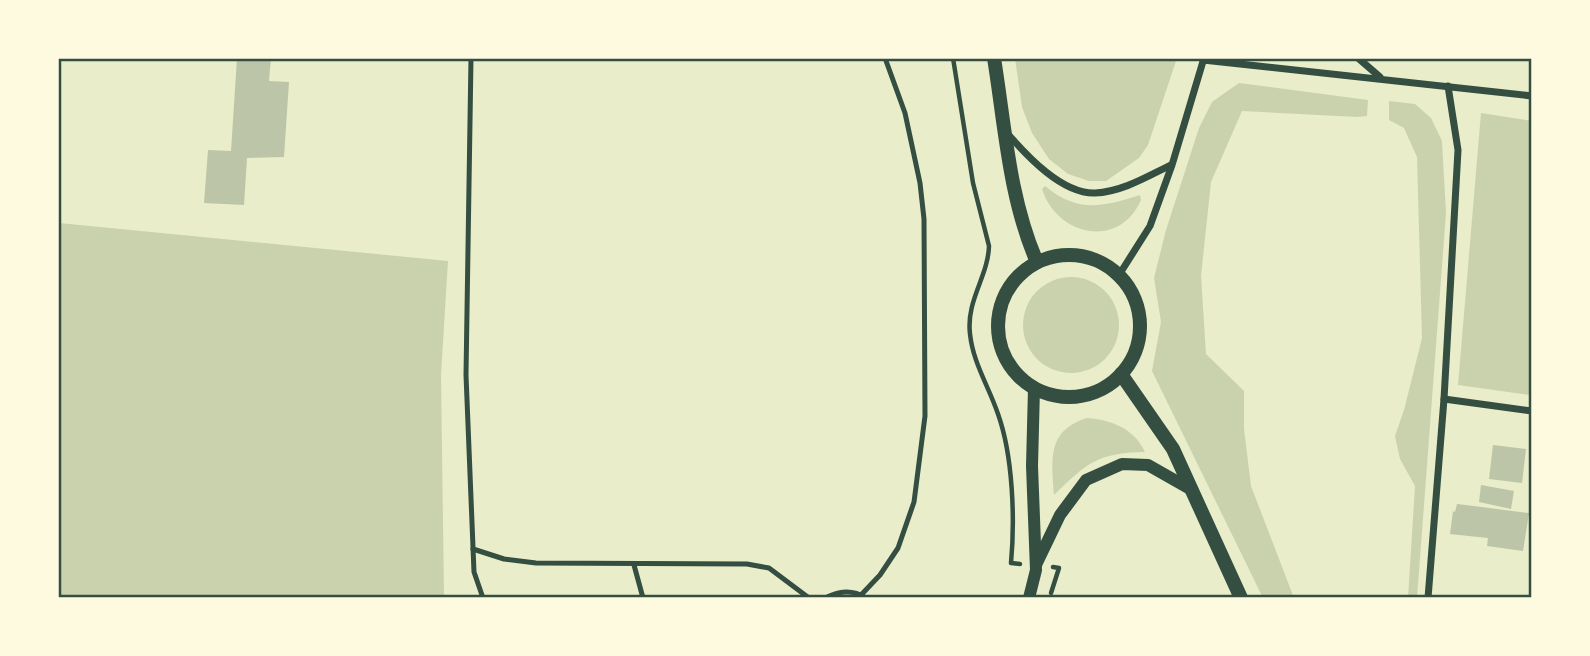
<svg xmlns="http://www.w3.org/2000/svg" width="1590" height="656" viewBox="0 0 1590 656" font-family="'Golos Text',sans-serif">
<style>
.green{fill:#cad2ad}
.building{fill:#bcc5a7}
.lines{fill:none;stroke-linecap:round;stroke-linejoin:round}
.path{stroke:#344e41;stroke-width:4.5}
.service{stroke:#344e41;stroke-width:5}
.minor{stroke:#344e41;stroke-width:7}
.tertiary{stroke:#344e41;stroke-width:12}
.secondary{stroke:#344e41;stroke-width:14}
.neatline{fill:none;stroke:#344e41;stroke-width:2.5}
</style>
<rect width="100%" height="100%" fill="#e9edc9"/>
<g class="green">
<polygon points="1015,58 1177,58 1148,145 1139,158 1106,181 1089,181 1068,174 1049,159 1032,133 1022,107"/>
<polygon points="1239,83 1368,100 1367,116 1357,117 1242,111 1211,182 1201,276 1206,354 1244,391 1244,429 1251,486 1294,598 1263,598 1152,371 1161,322 1154,278 1166,230 1199,128 1212,102"/>
<polygon points="1389,101 1415,104 1431,118 1442,141 1446,213 1417,598 1408,598 1415,486 1400,459 1395,436 1404,410 1422,338 1417,157 1404,128 1389,120"/>
<polygon points="1481,113 1532,121 1530,395 1458,385"/>
<path d="M 1045,186 C 1077,213 1103,207 1140,195 L 1141,200 C 1119,250 1057,236 1042,189 Z"/>
<polygon points="59,223 448,261 441,375 444,598 58,598"/>
<circle cx="1071" cy="325" r="48"/>
<path d="M 1087,418 C 1111,420 1134,428 1145,452 C 1097,453 1087,463 1054,495 C 1052,460 1046,431 1087,418 Z"/>
</g>
<g class="building">
<polygon points="237,58 271,58 269,81 289,82 284,157 247,158 244,205 204,203 208,150 231,151"/>
<polygon points="1493,445 1526,449 1522,483 1489,479"/>
<polygon points="1481,485 1514,491 1511,509 1479,502"/>
<polygon points="1457,504 1529,513 1523,551 1487,546 1488,538 1450,534 1453,511 1455,512"/>
</g>
<g class="lines">
<g class="path">
<path d="M 953,58 L 973,183 L 989,246 C 988,277 966,300 970,334 C 973,363 989,387 998,414 C 1013,456 1015,519 1011,563 L 1020,564"/>
<polyline points="1051,593 1059,568 1053,567"/>
</g>
<g class="service">
<polyline points="471,58 466,375 474,572 483,598"/>
<polyline points="473,549 504,559 536,563 747,564 769,568 809,598"/>
<polyline points="634,565 643,598"/>
<polyline points="861,595 880,575 898,548 914,502 925,416 924,219 920,183 905,113 885,58"/>
<path d="M 825,598 C 839,591 852,589 866,598"/>
</g>
<g class="minor">
<polyline points="1358,58 1380,77"/>
<polyline points="1203,60 1532,96"/>
<path d="M 1007,133 C 1027,156 1062,194 1095,193 C 1122,192 1148,176 1171,165"/>
<polyline points="1119,275 1150,226 1172,165 1204,58"/>
<polyline points="1444,399 1532,411"/>
<polyline points="1428,598 1444,399 1458,150 1448,86"/>
</g>
<g class="tertiary">
<polyline points="1036,565 1060,515 1086,480 1122,464 1148,465 1192,490"/>
<polyline points="1029,598 1036,570 1032,466 1034,388"/>
</g>
<g class="secondary">
<path d="M 994,58 C 1005,126 1009,198 1037,262"/>
<circle cx="1069" cy="326" r="71"/>
<polyline points="1121,374 1173,449 1241,598"/>
</g>
</g>
<rect width="1590" height="656" fill="none" stroke="#fefae0" stroke-width="119"/>
<rect x="60" y="60" width="1470" height="536" class="neatline"/>
</svg>
